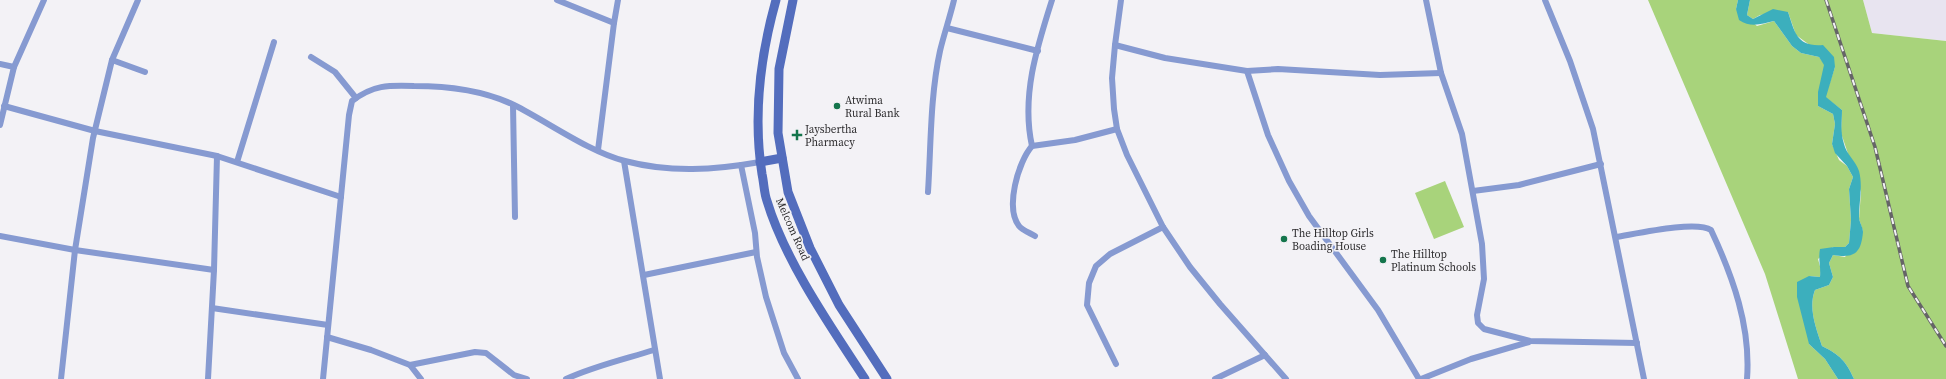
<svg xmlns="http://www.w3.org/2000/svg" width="1946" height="379" viewBox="0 0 1946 379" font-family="'Source Serif 4',serif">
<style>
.built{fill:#e8e4f0}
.green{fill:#a8d37b}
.water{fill:#3cafbd}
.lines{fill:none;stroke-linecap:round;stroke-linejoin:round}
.minor{stroke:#869ad1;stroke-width:6}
.secondary{stroke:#536dbd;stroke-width:9}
.rail-casing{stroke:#656467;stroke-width:3.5}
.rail{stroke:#f3f2f6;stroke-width:2;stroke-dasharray:6;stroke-linecap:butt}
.poi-dot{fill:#14754c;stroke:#f3f2f6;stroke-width:1.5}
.labels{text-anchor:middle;stroke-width:3;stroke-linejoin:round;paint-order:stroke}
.poi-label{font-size:11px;fill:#2f2e30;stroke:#f3f2f6;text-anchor:start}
.street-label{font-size:11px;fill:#2f2e30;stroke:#f3f2f6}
</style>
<rect width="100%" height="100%" fill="#f3f2f6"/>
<polygon class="built" points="1863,0 1946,0 1946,41 1872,33"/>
<g class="green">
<polygon points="1648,0 1738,0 1736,9 1757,26 1774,21 1792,46 1801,53 1819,57 1825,65 1818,106 1833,114 1835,124 1832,144 1839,160 1847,166 1853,177 1849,189 1851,220 1849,243 1845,247 1833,247 1818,259 1821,270 1820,277 1809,276 1809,344 1825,359 1838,379 1798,379 1765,274"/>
<path d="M 1750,0 L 1863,0 L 1872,33 L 1946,41 L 1946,379 L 1854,379 C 1846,361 1840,355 1822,346 C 1816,328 1808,308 1815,290 L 1829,285 L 1833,277 L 1829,263 L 1833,255 L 1845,257 L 1863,231 L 1859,219 L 1861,192 L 1841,133 L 1842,110 L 1825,97 L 1835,67 L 1811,46 L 1796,35 L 1788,12 L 1760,15 L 1753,19 L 1747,15 Z"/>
<polygon points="1445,181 1464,227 1434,239 1415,193"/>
</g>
<path class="water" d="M 1738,0 L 1750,0 L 1747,15 L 1753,19 L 1773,9 L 1788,12 C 1795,33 1797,47 1823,45 L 1834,57 L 1835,67 L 1826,97 L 1842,110 C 1842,122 1840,132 1844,144 C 1846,154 1856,161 1859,171 C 1863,186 1859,202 1859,217 C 1859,222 1863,227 1863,232 C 1861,255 1853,258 1833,255 L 1829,263 L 1833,277 L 1829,285 L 1815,290 C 1808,308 1816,328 1822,346 C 1840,355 1846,361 1854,379 L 1838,379 L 1825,359 L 1809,344 L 1797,297 L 1797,282 L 1809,276 L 1820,277 C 1821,267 1818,259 1820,249 L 1834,247 L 1845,247 L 1849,243 L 1851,220 L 1849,189 L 1853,177 L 1847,166 L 1835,153 L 1832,144 L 1835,124 L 1833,114 L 1818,106 L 1818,92 L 1824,65 L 1819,57 L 1801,53 L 1792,46 L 1774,21 C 1761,24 1751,28 1739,20 L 1736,9 Z"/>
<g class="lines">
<g class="minor">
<polyline points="557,0 614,23"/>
<polyline points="1121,0 1115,45 1112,78 1114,109 1117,129 1127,155 1163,227 1190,267 1220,304 1286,379"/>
<polyline points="1426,0 1441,73 1462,134 1482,244 1484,279 1477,315 1478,323 1484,329 1530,341 1637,343"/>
<polyline points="1545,0 1570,61 1593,129 1644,379"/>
<polyline points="947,28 1038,51"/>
<polyline points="1115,45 1165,58 1247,71 1278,69 1380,75 1441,73"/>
<polyline points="311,57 335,72 356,98"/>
<polyline points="112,60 145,72"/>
<polyline points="0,64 14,67"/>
<polyline points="1247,71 1268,135 1289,181 1309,216 1378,310 1419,379"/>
<polyline points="513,105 515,217"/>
<polyline points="4,106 95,131 217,156 341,197"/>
<polyline points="0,125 14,67 44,0"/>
<path d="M 1032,146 C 1021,96 1037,47 1052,0"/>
<polyline points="598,150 614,23 618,0"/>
<polyline points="624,161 660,379"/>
<polyline points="237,162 274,42"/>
<polyline points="741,165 755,233 757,257 766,297 784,353 798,379"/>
<polyline points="1473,191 1519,185 1601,164"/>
<path d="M 928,192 C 931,146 930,97 940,51 C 944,34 950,17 954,0"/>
<polyline points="0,236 75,250 214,270"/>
<path d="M 1035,236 C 1030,233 1022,230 1019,226 C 1005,208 1018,162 1032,146 L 1075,140 L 1117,129"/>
<path d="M 1616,237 C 1635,234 1696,220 1711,230 C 1733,277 1751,327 1747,379"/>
<polyline points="644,275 756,252"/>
<polyline points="212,308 328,325"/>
<polyline points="327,337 371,350 410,365 421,379"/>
<polyline points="1116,364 1087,305 1089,283 1096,266 1110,254 1163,227"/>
<polyline points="410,365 475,352 486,353 514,375 527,379"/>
<polyline points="61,379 75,250 93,138 112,60 138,0"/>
<polyline points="208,379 214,270 217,156"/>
<path d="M 323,379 L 349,115 L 352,101 C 373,85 388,85 414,86 C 448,86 483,90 514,105 C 548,122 589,152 625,161 C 670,173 715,170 760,162"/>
<path d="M 566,379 C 594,366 625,359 654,350"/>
<polyline points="1215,379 1265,355"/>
<polyline points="1421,379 1471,359 1529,342"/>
</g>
<g class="secondary">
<path d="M 776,0 C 760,57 753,116 762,174 C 764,183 764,193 767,201 C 785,261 831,327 865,379"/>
<polyline points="793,0 779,69 778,133 788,192 810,248 839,305 887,379"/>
<polyline points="760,162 782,158"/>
</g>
<g class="rail-casing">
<polyline id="rail" points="1826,0 1875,147 1908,286 1946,346"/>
</g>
<use href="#rail" class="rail"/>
</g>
<g class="poi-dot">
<circle cx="837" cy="106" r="4"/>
<path d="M795 129h4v4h4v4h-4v4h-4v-4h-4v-4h4z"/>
<circle cx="1284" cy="239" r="4"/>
<circle cx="1383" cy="260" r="4"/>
</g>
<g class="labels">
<g class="poi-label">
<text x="845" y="104">Atwima<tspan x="845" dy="13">Rural Bank</tspan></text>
<text x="805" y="133">Jaysbertha<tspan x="805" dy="13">Pharmacy</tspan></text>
<text x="1292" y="237">The Hilltop Girls<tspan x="1292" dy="13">Boading House</tspan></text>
<text x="1391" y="258">The Hilltop<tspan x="1391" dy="13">Platinum Schools</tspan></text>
</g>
<g class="street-label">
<text transform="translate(793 229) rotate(66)" y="4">Melcom Road</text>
</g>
</g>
</svg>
